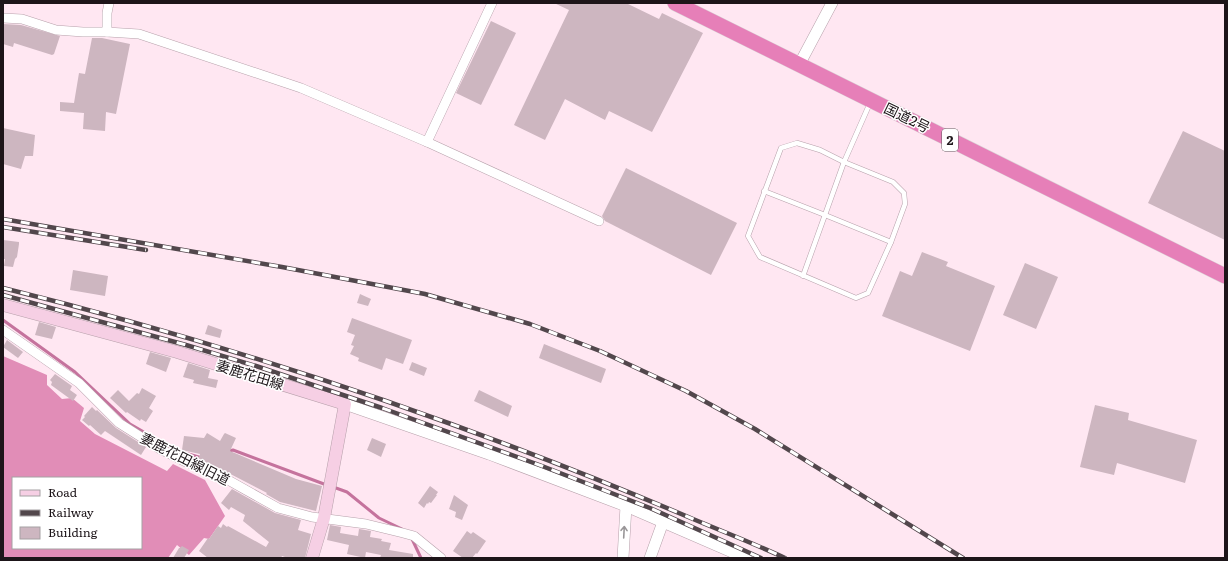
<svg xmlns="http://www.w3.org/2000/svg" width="1228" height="561" viewBox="0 0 1228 561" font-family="Literata,'Noto Sans JP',serif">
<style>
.forest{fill:#e18db7;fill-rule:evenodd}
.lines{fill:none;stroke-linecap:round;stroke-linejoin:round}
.stream{stroke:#c5739d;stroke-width:3}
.building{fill:#cdb6c0}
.service-casing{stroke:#b7a1ab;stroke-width:5.5}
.minor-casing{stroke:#b7a1ab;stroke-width:10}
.tertiary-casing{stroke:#b7a1ab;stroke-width:12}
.secondary-casing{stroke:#b7a1ab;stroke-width:13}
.trunk-casing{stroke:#dbdada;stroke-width:16}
.service{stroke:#fff;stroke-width:4.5}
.minor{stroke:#fff;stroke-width:9}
.tertiary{stroke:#fff;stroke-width:11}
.secondary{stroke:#f6cfe4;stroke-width:12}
.trunk{stroke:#e67fb8;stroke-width:15}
.rail-casing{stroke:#52474c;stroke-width:4.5}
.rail{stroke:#fff;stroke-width:3;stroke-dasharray:9;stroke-linecap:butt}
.oneway{stroke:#999698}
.labels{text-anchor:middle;stroke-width:3;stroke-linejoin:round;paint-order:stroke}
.shield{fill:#fff;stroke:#615b5e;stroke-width:1}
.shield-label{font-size:13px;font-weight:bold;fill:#1d1519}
.street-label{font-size:14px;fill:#1d1519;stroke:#fff}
</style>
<rect width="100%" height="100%" fill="#ffe7f2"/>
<path class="forest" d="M 3,356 L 47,375 L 47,385 L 62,399 L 72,398 L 84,408 L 80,421 L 95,434 L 167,471 L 173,464 L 205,480 L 225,516 L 209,539 L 204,538 L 189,555 L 177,545 L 168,558 L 3,558 ZM 13,478 L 141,478 L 141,548 L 13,548 Z"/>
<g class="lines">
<g class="stream">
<polyline points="3,320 75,372 130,424 175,450 202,458"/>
<polyline points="226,452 233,450 324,484"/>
<polyline points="336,488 347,492 379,518 402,529"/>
<polyline points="412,539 421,558"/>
</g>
</g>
<g class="building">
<polygon points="554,3 626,3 659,19 662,13 703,33 652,132 609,111 605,120 565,99 545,140 514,125 569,10"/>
<polygon points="491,21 516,33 481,105 456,93"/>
<polygon points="3,24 21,25 60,36 54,54 52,55 14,43 13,47 3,44"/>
<polygon points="92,38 102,38 130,44 116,114 106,112 105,131 83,129 84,113 60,111 60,102 74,103 79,73 85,74"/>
<polygon points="3,128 35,135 33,156 25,156 21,169 3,164"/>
<polygon points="1183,131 1225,151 1225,240 1148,203"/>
<polygon points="626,168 737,223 711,275 605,221 602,216"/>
<polygon points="3,240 19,242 19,244 17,257 15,259 13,267 4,266 5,259 3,259"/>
<polygon points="922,252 948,262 946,266 995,286 970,351 882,316 900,271 912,276"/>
<polygon points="1025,263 1058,277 1036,329 1003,315"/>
<polygon points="73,270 108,276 105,296 70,290"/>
<polygon points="360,294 371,299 368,306 357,303"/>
<polygon points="352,318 412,340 403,364 386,358 382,370 358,361 359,358 350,354 354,346 351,345 355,335 347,332"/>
<polygon points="39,322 56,327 52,339 35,335"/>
<polygon points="208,325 222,330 220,338 205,334"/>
<polygon points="7,340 23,352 18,358 3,347"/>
<polygon points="544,344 606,369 601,383 539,358"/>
<polygon points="150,352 171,358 166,372 146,364"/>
<polygon points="412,362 427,368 424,376 409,370"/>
<polygon points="188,363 210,370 208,378 218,380 216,388 193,383 194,380 183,377"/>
<polygon points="55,374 72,386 70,390 77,395 73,401 51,385 52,382 50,380"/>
<polygon points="142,388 156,396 149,408 153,411 146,422 141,419 140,421 127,412 126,413 110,398 118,390 129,401 137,393 139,394"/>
<polygon points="479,390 512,406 508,417 474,401"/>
<polygon points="1095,405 1129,413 1128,420 1197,440 1185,483 1117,463 1114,475 1080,467"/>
<polygon points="92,407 96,411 97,410 116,428 146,447 141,455 105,431 101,435 90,425 89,426 82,420 85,417 84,416"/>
<polygon points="207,433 220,441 224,434 225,433 236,438 230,451 296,479 322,486 316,511 280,502 266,494 267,493 215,466 198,460 200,454 182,450 184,436 204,438"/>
<polygon points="372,438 386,444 381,457 367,450"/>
<polygon points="430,486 438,492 436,495 437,495 431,503 429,502 428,504 427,503 424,508 418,503"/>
<polygon points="232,489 275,513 301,520 298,530 311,534 305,558 288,558 282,556 281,558 208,558 199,551 208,538 209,539 218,526 221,528 223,524 227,527 228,526 266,547 269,542 243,521 245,515 231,507 229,510 221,503"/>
<polygon points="454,495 468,505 462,520 455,517 456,512 449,509"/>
<polygon points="330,525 341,527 340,533 358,536 359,529 371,531 370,537 382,539 381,541 391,543 389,550 413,554 413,558 380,558 381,555 366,552 365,558 347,554 349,545 327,540"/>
<polygon points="467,531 471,534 473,532 486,541 477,554 476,553 472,558 463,558 453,551"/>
<polygon points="182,546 189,550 184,558 173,558 179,548 180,548"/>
</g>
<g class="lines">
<g class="service-casing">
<g id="service">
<polygon points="797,143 820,150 844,162 893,182 904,193 905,204 891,242 868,293 856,298 760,257 748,236 781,148"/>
<polyline points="764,191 825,215 891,242"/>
<polyline points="803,276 844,162 870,103"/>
</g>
</g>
<g class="minor-casing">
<g id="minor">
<polyline points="492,3 427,142 599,221"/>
<polyline points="3,18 22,19 56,30 83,32 107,32 139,34 301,88 427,142"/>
<polyline points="107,32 107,13 109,3"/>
<polyline points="3,330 79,383 119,423 160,449 186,462 212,471 278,508 312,517 366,524 403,533 414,536 441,558"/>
</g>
</g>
<g class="tertiary-casing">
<g id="tertiary">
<polyline points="799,65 832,3"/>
<polyline points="345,404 489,454 626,506 746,558"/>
<polyline points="623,558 626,506"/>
<polyline points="650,558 663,522"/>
</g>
</g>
<g class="secondary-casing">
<polyline id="secondary" points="3,305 177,352 345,404 324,518 312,558"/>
</g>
<g class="trunk-casing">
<polyline id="trunk" points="675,3 1225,276"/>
</g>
<use href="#service" class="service"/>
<use href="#minor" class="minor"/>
<use href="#tertiary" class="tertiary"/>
<use href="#secondary" class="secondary"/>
<use href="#trunk" class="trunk"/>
<g class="rail-casing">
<g id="rail">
<polyline points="3,219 282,267 425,294 530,324 600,351 686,391 755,429 963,558"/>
<polyline points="3,227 146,250"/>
<path d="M 3,288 C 133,320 260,358 386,401 C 490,437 592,476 693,519 C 724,532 755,544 785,558"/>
<polyline points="3,295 186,345 256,366 382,408 542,466 650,508 761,558"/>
</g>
</g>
<use href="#rail" class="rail"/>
</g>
<defs><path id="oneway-shaft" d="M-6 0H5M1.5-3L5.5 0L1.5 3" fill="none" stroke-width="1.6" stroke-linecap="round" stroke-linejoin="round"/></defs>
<use class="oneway" href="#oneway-shaft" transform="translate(624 532) rotate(-87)"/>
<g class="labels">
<rect class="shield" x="942" y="129" width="16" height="22" rx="3"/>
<g class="shield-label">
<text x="950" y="145">2</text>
</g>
<g class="street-label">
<text transform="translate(907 118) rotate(26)" y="5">国道2号</text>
<text transform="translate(250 375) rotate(17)" y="5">妻鹿花田線</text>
<text transform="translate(185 459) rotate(27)" y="5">妻鹿花田線旧道</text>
</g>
</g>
<rect width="1228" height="561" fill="none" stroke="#1d1519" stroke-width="8"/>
<rect x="12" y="477" width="130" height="72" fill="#ffffff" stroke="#a5a1a3"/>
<rect x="20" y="490" width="20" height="6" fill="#f6cfe4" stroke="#a5a1a3"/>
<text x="48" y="497" font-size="12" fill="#1d1519">Road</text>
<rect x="20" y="510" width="20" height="6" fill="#52474c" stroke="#a5a1a3"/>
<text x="48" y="517" font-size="12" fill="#1d1519">Railway</text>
<rect x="20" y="527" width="20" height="12" fill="#cdb6c0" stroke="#a5a1a3"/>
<text x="48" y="537" font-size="12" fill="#1d1519">Building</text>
</svg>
